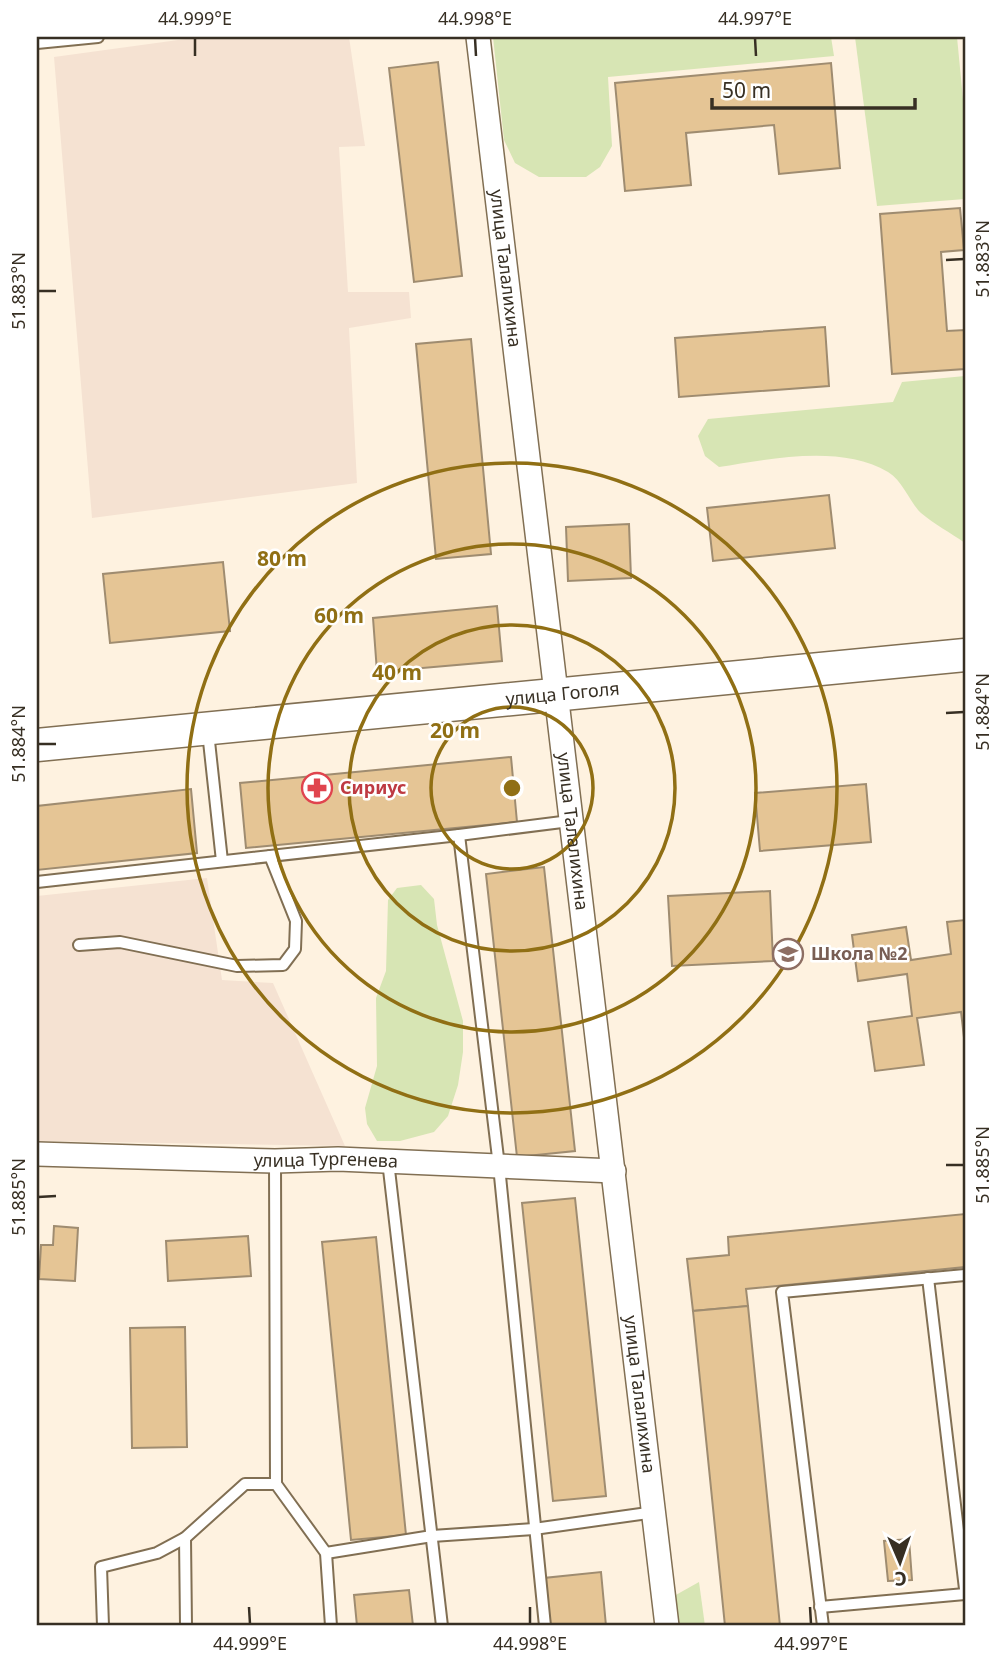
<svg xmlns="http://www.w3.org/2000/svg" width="1002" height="1663" viewBox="0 0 1002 1663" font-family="'Noto Sans',sans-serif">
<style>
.industrial{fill:#f5e2d2}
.green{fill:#d7e5b4}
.building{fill:#e5c595;stroke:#9f8c70;stroke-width:2}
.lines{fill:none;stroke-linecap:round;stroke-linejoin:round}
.lane-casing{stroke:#816f53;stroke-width:14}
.street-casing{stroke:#816f53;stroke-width:26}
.secondary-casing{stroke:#816f53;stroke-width:35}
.lane{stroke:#fff;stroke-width:10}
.street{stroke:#fff;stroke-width:23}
.secondary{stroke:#fff;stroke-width:32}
.ticks{fill:none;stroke:#372f23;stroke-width:2.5}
.ring{fill:none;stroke:#906f14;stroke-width:3.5}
.labels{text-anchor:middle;stroke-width:5;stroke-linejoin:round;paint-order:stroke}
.street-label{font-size:18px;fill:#372f23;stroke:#fff}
.health-label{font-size:18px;font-weight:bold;fill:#be3a42;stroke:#fff;text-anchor:start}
.education-label{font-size:18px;font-weight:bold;fill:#785e54;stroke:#fff;text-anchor:start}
.centre{fill:#906f14;stroke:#fff;stroke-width:3.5}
.ring-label{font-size:21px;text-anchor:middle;font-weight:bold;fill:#906f14;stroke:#fff;stroke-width:5;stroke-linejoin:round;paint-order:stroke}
.neatline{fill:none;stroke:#372f23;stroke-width:2.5}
.ticks-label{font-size:18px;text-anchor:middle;fill:#372f23}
</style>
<rect width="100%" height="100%" fill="#fef2e0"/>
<g class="industrial">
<polygon points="200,37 349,37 365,146 339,147 348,292 409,292 411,318 349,328 357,483 92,518 54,57"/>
<polygon points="207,878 222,980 273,983 345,1146 37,1141 37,896"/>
</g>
<g class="green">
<polygon points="493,37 831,37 834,56 608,77 612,146 600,167 586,177 539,177 515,163 504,140"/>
<polygon points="855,37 957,37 965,120 965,199 877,206"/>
<path d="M 965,376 L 965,543 C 951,533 934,524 921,513 C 910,503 903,481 888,472 C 841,444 769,459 719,467 L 705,456 L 698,436 L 708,419 L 893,402 L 902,382 Z"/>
<polygon points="421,885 434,899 437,925 463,1021 463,1052 458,1085 448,1116 434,1132 400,1141 377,1141 367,1124 365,1108 377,1066 376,998 386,971 388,900 397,888"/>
<polygon points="699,1582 705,1626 677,1626 674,1596"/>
</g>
<g class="building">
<polygon points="438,62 462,276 414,282 389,68"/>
<polygon points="831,63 840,168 779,174 774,125 686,133 691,185 625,191 615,83"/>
<polygon points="960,208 964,250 941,252 947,331 965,330 965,369 892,374 880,214"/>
<polygon points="825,327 829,386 679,397 675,338"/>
<polygon points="471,339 491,554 436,559 416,344"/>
<polygon points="829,495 835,548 713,561 707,508"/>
<polygon points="629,524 631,578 568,581 566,527"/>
<polygon points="223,562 230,631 110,643 103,574"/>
<polygon points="497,606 502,661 377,672 373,618"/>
<polygon points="511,757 517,822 246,848 240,783"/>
<polygon points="866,784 871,842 760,851 755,793"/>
<polygon points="191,789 197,853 37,870 37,806"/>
<polygon points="544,867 575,1151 517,1157 486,874"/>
<polygon points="770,891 773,961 672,966 668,896"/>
<polygon points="965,920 965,1046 961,1012 917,1018 924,1065 875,1071 868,1022 912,1016 907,974 858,981 852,935 906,927 911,960 951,954 947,922"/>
<polygon points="575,1198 606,1496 553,1501 522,1203"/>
<polygon points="965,1214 965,1267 746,1289 748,1306 693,1311 687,1259 729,1255 728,1237"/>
<polygon points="54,1226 78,1228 75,1281 39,1279 41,1245 53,1245"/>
<polygon points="248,1236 251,1276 168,1281 166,1241"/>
<polygon points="376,1237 406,1535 351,1540 322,1242"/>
<polygon points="748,1306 780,1626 725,1626 693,1311"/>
<polygon points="185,1327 187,1447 132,1448 130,1328"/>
<polygon points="909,1539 912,1580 888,1581 884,1541"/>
<polygon points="601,1572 606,1626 550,1626 544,1578"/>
<polygon points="409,1590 413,1626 357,1626 354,1595"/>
</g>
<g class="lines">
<g class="lane-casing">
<g id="lane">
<polyline points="37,43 98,37"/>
<polyline points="208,732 222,861"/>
<polyline points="459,835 570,821"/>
<polyline points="37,882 459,835 499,1166 545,1626"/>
<polyline points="79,945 120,942 237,966 283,965 295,949 296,921 270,856"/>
<polyline points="388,1161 442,1626"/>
<polyline points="928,1278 965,1589"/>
<polyline points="276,1484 326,1553 331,1626"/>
<polyline points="185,1538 186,1626"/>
<polyline points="326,1553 432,1536 534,1529 655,1512"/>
<polyline points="820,1607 965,1594"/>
<polyline points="103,1626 101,1567 157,1553 185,1538 245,1484 276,1484 275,1161"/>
<polyline points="823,1626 782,1292 965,1275"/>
</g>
</g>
<g class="street-casing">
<g id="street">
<path id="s1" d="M 478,37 L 667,1626"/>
<path id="s2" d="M 37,1154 L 275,1161 L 338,1159 L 614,1171"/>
</g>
</g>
<g class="secondary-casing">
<g id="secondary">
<path id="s3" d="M 37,745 L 965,655"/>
</g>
</g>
<use href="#lane" class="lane"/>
<use href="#street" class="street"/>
<use href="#secondary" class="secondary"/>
</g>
<path class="ticks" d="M 195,38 L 195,56M 475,38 L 476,56M 755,38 L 756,56M 946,260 L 964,259M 38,291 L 56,291M 946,713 L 964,712M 38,744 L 56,744M 946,1165 L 964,1165M 38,1197 L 56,1196M 249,1607 L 250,1624M 530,1607 L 530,1624M 810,1607 L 811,1624"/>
<g class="ring">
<circle cx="512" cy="788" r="81"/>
<circle cx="512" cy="788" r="163"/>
<circle cx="512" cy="788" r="244"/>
<circle cx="512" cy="788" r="325"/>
</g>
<defs>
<g id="pharmacy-ring" transform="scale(1.575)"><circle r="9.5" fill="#fff" stroke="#e0444e" stroke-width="1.5"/><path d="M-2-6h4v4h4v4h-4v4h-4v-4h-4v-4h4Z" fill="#e0444e"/></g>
<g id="school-ring" transform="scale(1.575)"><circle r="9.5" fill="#fff" stroke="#8d6e63" stroke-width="1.5"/><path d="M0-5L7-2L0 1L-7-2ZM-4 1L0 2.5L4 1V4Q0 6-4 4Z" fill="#8d6e63"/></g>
</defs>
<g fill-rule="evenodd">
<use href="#pharmacy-ring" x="317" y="788"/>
<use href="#school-ring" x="788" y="954"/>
</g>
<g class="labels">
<g class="street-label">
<text dy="6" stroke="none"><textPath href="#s1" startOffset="233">улица Талалихина</textPath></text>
<text dy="6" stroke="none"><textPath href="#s3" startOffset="528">улица Гоголя</textPath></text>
<text dy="6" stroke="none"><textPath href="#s1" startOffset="800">улица Талалихина</textPath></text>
<text dy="6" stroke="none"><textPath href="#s2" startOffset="289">улица Тургенева</textPath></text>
<text dy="6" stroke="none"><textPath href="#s1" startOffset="1367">улица Талалихина</textPath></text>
</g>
<g class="health-label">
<text x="340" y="794">Сириус</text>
</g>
<g class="education-label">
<text x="811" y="960">Школа №2</text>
</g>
</g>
<circle cx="512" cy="788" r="10" class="centre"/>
<g class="ring-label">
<text x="282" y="566">80 m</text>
<text x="339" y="623">60 m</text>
<text x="397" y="680">40 m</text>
<text x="455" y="738">20 m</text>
</g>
<rect width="1002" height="1663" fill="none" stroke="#ffffff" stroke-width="77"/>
<g transform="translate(900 1562) rotate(178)" stroke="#ffffff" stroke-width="5" paint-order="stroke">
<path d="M0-5L12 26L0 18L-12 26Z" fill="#372f23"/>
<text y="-10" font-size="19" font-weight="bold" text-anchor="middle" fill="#372f23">С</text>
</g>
<path d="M712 98v10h203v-10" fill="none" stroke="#372f23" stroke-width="3.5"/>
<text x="722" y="98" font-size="21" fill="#372f23" stroke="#ffffff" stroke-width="5" paint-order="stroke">50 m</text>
<rect x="38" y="38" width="926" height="1586" class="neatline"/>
<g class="ticks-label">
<text x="195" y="25">44.999°E</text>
<text x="475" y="25">44.998°E</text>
<text x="755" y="25">44.997°E</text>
<text transform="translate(983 259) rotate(-90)" y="6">51.883°N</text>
<text transform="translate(19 291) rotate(-90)" y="6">51.883°N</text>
<text transform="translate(983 712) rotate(-90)" y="6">51.884°N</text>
<text transform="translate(19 744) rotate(-90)" y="6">51.884°N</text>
<text transform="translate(983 1165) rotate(-90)" y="6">51.885°N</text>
<text transform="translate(19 1197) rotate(-90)" y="6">51.885°N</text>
<text x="250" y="1650">44.999°E</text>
<text x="530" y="1650">44.998°E</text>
<text x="811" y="1650">44.997°E</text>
</g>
</svg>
